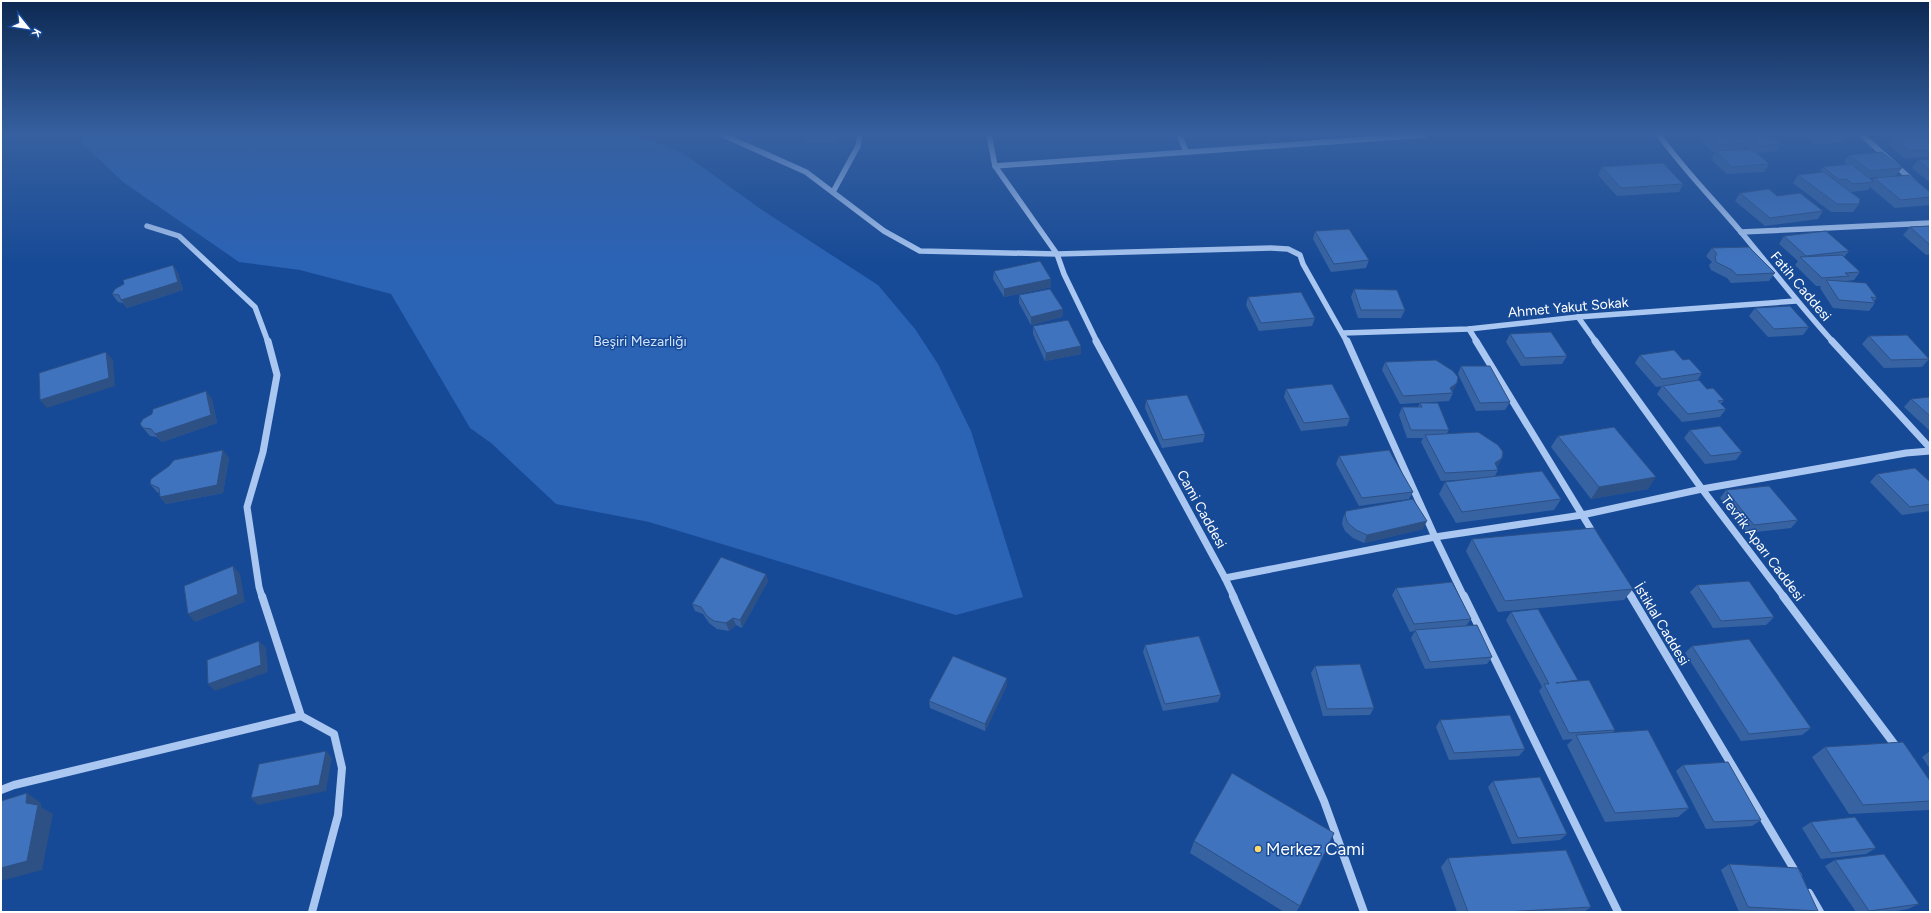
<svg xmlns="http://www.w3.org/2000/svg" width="1931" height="913" viewBox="0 0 1931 913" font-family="Figtree,sans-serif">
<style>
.green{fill:#2b63b5}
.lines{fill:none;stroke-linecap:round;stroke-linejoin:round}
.minor-far2{stroke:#aac7f1;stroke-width:5.5}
.minor-far1{stroke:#aac7f1;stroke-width:7}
.minor{stroke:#aac7f1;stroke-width:8}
.wall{fill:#3763a3;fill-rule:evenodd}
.shaded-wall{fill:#2d5085}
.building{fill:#4073be;stroke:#2d5085}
.poi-dot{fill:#ffd96a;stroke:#174a96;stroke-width:1.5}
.labels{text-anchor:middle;stroke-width:3;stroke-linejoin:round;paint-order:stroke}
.street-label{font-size:14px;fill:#fff;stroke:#174a96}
.park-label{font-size:14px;fill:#d1e3fc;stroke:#174a96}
.near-poi-label{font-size:17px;fill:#fff;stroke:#174a96;text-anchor:start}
</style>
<rect width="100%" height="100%" fill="#174a96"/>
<polygon class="green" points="81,135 635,135 683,153 762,210 878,285 915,329 938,364 971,431 1023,597 956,615 649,522 556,504 491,443 470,428 391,294 300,270 239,262 123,182 82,143"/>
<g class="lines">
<g class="minor-far2">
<polyline points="723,135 806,172 884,231 920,251 1057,254 1271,248 1288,249 1300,255 1303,264 1347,342"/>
<polyline points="989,135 995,166 1057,254 1064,274 1097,342"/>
<polyline points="1179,135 1186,151"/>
<path d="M 1659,135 C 1684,170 1714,200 1741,232 C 1772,269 1801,307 1833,342"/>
<polyline points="1862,135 1914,182"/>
<polyline points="995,166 1425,135"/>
<polyline points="833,192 858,146 860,135"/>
<polyline points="147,226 179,236 255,307 268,342"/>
<polyline points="1741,232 1930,223"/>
<polyline points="1578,317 1596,342"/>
<polyline points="1469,329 1477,342"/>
<polyline points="1343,333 1469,329 1578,317 1796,301"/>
</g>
<g class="minor-far1">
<polyline points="1096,341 1225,578 1234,597"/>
<polyline points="1347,341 1435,537 1464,597"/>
<polyline points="1476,341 1595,536"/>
<polyline points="1595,341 1702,489 1784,597"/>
<polyline points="1832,341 1930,448"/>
<polyline points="1225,578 1435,537 1582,515 1702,489 1906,453 1930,451"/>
<polyline points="1625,586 1632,597"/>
<polyline points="262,597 259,587 247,507 263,452 277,375 268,341"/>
</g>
<g class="minor">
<polyline points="262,596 301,716 334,734 342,768 338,815 312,912"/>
<polyline points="1233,596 1324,801 1364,912"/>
<polyline points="1464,596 1618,912"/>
<polyline points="1631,596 1798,876"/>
<polyline points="1783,596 1898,749"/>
<polyline points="1,790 14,785 301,716"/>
<polyline points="1809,893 1820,912"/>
</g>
</g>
<g class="wall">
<polygon points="804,135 838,135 835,143 805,142"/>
<polygon points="1195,135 1222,135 1222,137 1197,139"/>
<path d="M 1695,135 L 1770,135 L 1781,144 L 1776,151 L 1757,153 L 1769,164 L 1764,172 L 1727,174 L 1711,159 L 1715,152 L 1713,152 ZM 1745,146 L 1748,149 L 1743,149 Z"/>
<polygon points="1803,135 1847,135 1842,143 1813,144"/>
<polygon points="1875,135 1897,135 1875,136"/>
<polygon points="1893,136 1930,141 1930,157 1904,158 1888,144"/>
<polygon points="1849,155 1902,168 1896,176 1868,178 1872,181 1874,178 1930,192 1930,205 1895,208 1870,187 1868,190 1851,192 1859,204 1853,212 1831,212 1793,183 1798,175 1819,173 1823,167 1847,165 1844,162"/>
<polygon points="1930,159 1930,181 1928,181 1912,168 1918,160"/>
<polygon points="1602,167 1683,184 1679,192 1617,196 1598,175"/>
<polygon points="1740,193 1777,196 1823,211 1818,219 1765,226 1735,201"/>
<polygon points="1930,226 1930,254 1926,255 1903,235 1910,227"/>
<polygon points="1315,231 1369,260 1366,268 1331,272 1313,239"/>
<polygon points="1784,236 1849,251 1844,257 1860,272 1854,280 1846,281 1845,281 1877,298 1874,301 1875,303 1869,311 1833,308 1820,288 1821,286 1816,286 1795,265 1798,261 1779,244"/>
<polygon points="1712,248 1775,273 1769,281 1731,283 1727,278 1711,270 1709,265 1712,262 1706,256"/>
<polygon points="173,265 178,273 183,290 127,308 123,303 118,302 112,294"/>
<polygon points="994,271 1051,279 1051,287 1004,297 993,279"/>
<polygon points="1354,289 1405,310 1401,318 1358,318 1351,297"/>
<polygon points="1019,295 1063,309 1062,317 1031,325 1019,303"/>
<polygon points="1248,297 1315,318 1312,326 1259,331 1246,305"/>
<polygon points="1755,308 1809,327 1803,335 1768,337 1749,316"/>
<polygon points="1033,326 1081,354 1045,361 1033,334"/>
<polygon points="1510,334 1567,356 1562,364 1521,366 1506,342"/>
<polygon points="1869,336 1929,359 1922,367 1884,368 1862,344"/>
<polygon points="1640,355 1683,360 1702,373 1697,381 1707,389 1724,400 1721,404 1726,409 1720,417 1682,422 1657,394 1662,386 1656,387 1635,363"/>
<polygon points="1385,362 1453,391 1452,392 1453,393 1449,401 1400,404 1382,370"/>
<polygon points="1461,366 1510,402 1505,410 1476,411 1458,374"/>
<polygon points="1286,389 1350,418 1347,426 1301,431 1284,397"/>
<polygon points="1930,397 1930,431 1904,407 1911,399"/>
<polygon points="212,399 217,423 162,442 157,437 150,436 143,428"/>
<polygon points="1146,400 1205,434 1203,442 1162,448 1145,408"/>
<polygon points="1420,403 1449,430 1447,433 1502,458 1497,467 1498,470 1495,476 1561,499 1554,510 1456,523 1439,494 1445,482 1472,479 1441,481 1421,442 1423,438 1407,438 1399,415 1402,407 1418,407"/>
<polygon points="1690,430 1742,452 1736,460 1705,464 1684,438"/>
<polygon points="1558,436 1648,489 1591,499 1551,447"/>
<polygon points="1339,456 1413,492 1409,499 1359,506 1336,464"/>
<polygon points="229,458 223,493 166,504 160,497 159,493 157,492 150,484"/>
<polygon points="1877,474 1930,482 1930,511 1902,515 1870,482"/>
<polygon points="1726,490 1798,520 1791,528 1747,533 1720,498"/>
<polygon points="1346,511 1423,529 1364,543 1353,538 1345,531 1342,524 1343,518"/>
<polygon points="1472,539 1633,589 1624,600 1498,612 1466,551"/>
<polygon points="766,574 768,581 742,628 736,625 729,631 717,629 709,623 703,614 695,611 692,604"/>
<polygon points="1697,585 1774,617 1766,625 1713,628 1690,592"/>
<polygon points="1396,588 1471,619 1466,626 1492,657 1487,664 1425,669 1411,638 1415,631 1410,632 1392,595"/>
<polygon points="1511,612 1578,680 1576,681 1615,730 1612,733 1689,808 1678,817 1605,822 1567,745 1573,739 1563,740 1539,691 1542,687 1506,620"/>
<polygon points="1145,645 1221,695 1218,702 1163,711 1143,652"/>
<polygon points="1692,646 1811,728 1802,735 1741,741 1685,653"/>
<polygon points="1315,666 1374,708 1370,715 1323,716 1311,673"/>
<polygon points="1007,685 985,731 930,708 929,701"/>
<polygon points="1440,720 1525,749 1519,756 1449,760 1436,727"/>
<polygon points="1825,747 1930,781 1930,809 1929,810 1849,814 1812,757"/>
<polygon points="1930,751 1930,769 1922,757"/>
<polygon points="1683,765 1761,820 1752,826 1706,829 1676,771"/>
<polygon points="1493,781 1567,834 1560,840 1512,844 1488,787"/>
<polygon points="1811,822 1876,848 1866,854 1821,859 1802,828"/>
<polygon points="1194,841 1300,906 1296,912 1284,912 1190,853"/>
<polygon points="1448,858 1591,907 1584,912 1457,912 1441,867"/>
<polygon points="1835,860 1919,904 1908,909 1891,912 1856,912 1825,866"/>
<polygon points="1729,864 1818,911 1815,912 1739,912 1721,870"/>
</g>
<g class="shaded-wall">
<polygon points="835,135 838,135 835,143"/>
<polygon points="173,265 178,273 183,290 127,308 121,300"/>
<polygon points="1051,279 1051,287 1004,297 1004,289"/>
<polygon points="1063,309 1062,317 1031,325 1031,317"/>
<polygon points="1081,346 1081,354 1045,361 1046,353"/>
<polygon points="106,352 113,360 115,386 47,408 40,400"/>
<polygon points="1457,383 1453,391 1449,394 1450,388"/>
<polygon points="206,391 212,399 217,423 162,442 155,434"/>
<polygon points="223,450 229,458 223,493 166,504 160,497"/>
<polygon points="1502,458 1497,466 1491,471 1495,463"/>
<polygon points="1656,477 1648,489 1591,499 1599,487"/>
<polygon points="1427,521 1423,529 1364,543 1367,535"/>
<polygon points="233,566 240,574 245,602 195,622 188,614"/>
<polygon points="766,574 768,581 742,628 740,620"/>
<polygon points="733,618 736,625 729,631 726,623"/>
<polygon points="259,641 266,648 268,672 215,691 208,684"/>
<polygon points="1007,678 1007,685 985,731 985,724"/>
<polygon points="326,751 332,758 326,791 258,805 251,798"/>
<polygon points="27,793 41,803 41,807 53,814 42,870 1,881 1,868 26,803"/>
</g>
<g class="building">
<polygon points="1707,135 1738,135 1747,143 1717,145"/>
<polygon points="1746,135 1770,135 1781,144 1759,146"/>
<polygon points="1817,135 1842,135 1818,136"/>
<polygon points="1923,135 1930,141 1930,150 1910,150 1893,136"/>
<polygon points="1752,149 1769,164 1732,167 1715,151"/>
<polygon points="1882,152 1902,168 1870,171 1849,155"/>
<polygon points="1930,159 1930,170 1918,160"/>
<polygon points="1663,163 1683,184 1621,188 1602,167"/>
<polygon points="1851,164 1874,182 1853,184 1846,179 1839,180 1823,167"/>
<polygon points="1824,172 1860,199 1859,204 1837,204 1798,175"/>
<polygon points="1909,175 1930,192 1930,197 1901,200 1874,178"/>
<polygon points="1769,189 1777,196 1800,193 1823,211 1770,218 1740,193"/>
<polygon points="1930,226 1930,245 1910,227"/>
<polygon points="1349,229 1369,260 1334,264 1315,231"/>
<polygon points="1826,231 1849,251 1806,256 1784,236"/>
<polygon points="1749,247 1775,273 1737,275 1732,270 1716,262 1715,257 1717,254 1712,248"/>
<polygon points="1842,255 1860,272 1845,273 1849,276 1822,278 1800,257"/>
<polygon points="1040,261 1051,279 1004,289 994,271"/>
<polygon points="173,265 178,282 121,300 119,295 112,294 115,289 124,284 123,280"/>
<polygon points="1826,280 1866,283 1877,298 1871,297 1875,303 1839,300"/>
<polygon points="1050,289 1063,309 1031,317 1019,295"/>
<polygon points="1354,289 1397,290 1405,310 1361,310"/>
<polygon points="1301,292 1315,318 1261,323 1248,297"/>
<polygon points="1790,306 1809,327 1774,329 1755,308"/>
<polygon points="1068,320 1081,346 1046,353 1033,326"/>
<polygon points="1551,332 1567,356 1525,358 1510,334"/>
<polygon points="1907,335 1929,359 1891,360 1869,336"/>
<polygon points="1674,350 1683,360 1689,359 1702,373 1662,379 1640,355"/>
<polygon points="106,352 109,378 40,400 39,373"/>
<polygon points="1436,360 1453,371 1458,377 1457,383 1450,388 1453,393 1403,396 1385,362"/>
<polygon points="1461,366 1490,366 1510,402 1480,403"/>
<polygon points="1699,380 1707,389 1713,388 1724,400 1718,401 1726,409 1688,414 1663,386"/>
<polygon points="1332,384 1350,418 1304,423 1286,389"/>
<polygon points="206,391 211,415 155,434 151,429 143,428 140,424 143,419 152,414 153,409"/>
<polygon points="1187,395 1205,434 1163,440 1146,400"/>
<polygon points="1930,397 1930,416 1911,399"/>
<polygon points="1420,403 1438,403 1449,430 1411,430 1402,407 1422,407"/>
<polygon points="1720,426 1742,452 1711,456 1690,430"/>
<polygon points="1614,427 1656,477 1599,487 1558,436"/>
<polygon points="1478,432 1498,445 1503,452 1502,458 1495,463 1498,470 1445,473 1425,435"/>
<polygon points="223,450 217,485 160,497 159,488 150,484 151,479 169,466 174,460"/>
<polygon points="1389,450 1413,492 1362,498 1339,456"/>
<polygon points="1915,468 1930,482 1930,504 1910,507 1877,474"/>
<polygon points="1542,471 1561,499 1462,512 1445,482"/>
<polygon points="1769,486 1798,520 1754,525 1726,490"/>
<polygon points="1413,499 1427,521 1367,535 1356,530 1348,523 1345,516 1346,511"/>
<polygon points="1594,528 1633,589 1505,601 1472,539"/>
<polygon points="721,557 766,574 740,620 733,618 726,623 714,621 707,616 701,607 692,604"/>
<polygon points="233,566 238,594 188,614 184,586"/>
<polygon points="1749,581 1774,617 1721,621 1697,585"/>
<polygon points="1452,582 1471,619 1414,624 1396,588"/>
<polygon points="1538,609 1578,680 1556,683 1589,680 1615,730 1569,733 1544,684 1549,684 1511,612"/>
<polygon points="1477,625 1492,657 1430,662 1415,630"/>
<polygon points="1199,636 1221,695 1165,704 1145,645"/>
<polygon points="1749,639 1811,728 1749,734 1692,646"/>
<polygon points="259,641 261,665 208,684 207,660"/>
<polygon points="953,656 1007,678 985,724 929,701"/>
<polygon points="1360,664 1374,708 1327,709 1315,666"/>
<polygon points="1510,715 1525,749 1454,753 1440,720"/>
<polygon points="1648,730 1689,808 1615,813 1576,735"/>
<polygon points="1903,742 1930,781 1930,801 1863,805 1825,747"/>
<polygon points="326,751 319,785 251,798 259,764"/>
<polygon points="1728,762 1761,820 1714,822 1683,765"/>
<polygon points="1232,773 1334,833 1300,906 1194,841"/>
<polygon points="1540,777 1567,834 1518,838 1493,781"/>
<polygon points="27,793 26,803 38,805 27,861 1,868 1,801"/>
<polygon points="1855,817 1876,848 1831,853 1811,822"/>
<polygon points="1566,850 1591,907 1505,912 1468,912 1448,858"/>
<polygon points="1884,854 1919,904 1869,911 1835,860"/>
<polygon points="1729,864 1798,868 1818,911 1748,907"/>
</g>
<linearGradient id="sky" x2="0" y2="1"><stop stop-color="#0d2952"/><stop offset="0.51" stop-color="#3660a0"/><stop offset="1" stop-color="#3660a0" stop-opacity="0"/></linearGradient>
<rect width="1931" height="263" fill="url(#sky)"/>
<circle class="poi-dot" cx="1258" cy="849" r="4"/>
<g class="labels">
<g class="street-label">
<text transform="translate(1801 286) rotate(50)" y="5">Fatih Caddesi</text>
<text transform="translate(1568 307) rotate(-5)" y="5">Ahmet Yakut Sokak</text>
<text transform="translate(1202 509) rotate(61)" y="5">Cami Caddesi</text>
<text transform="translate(1763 548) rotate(53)" y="5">Tevfik Aparı Caddesi</text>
<text transform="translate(1662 624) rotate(59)" y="5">İstiklal Caddesi</text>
</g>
<g class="park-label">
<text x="640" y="346">Beşiri Mezarlığı</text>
</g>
<g class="near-poi-label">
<text x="1266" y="855">Merkez Cami</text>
</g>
</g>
<rect width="1931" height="913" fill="none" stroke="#ffffff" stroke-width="4"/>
<g transform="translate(28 28) rotate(120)" stroke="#174a96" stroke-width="3" paint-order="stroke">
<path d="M0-3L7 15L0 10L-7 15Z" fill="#ffffff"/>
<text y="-6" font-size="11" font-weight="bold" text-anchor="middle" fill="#ffffff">K</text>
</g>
</svg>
